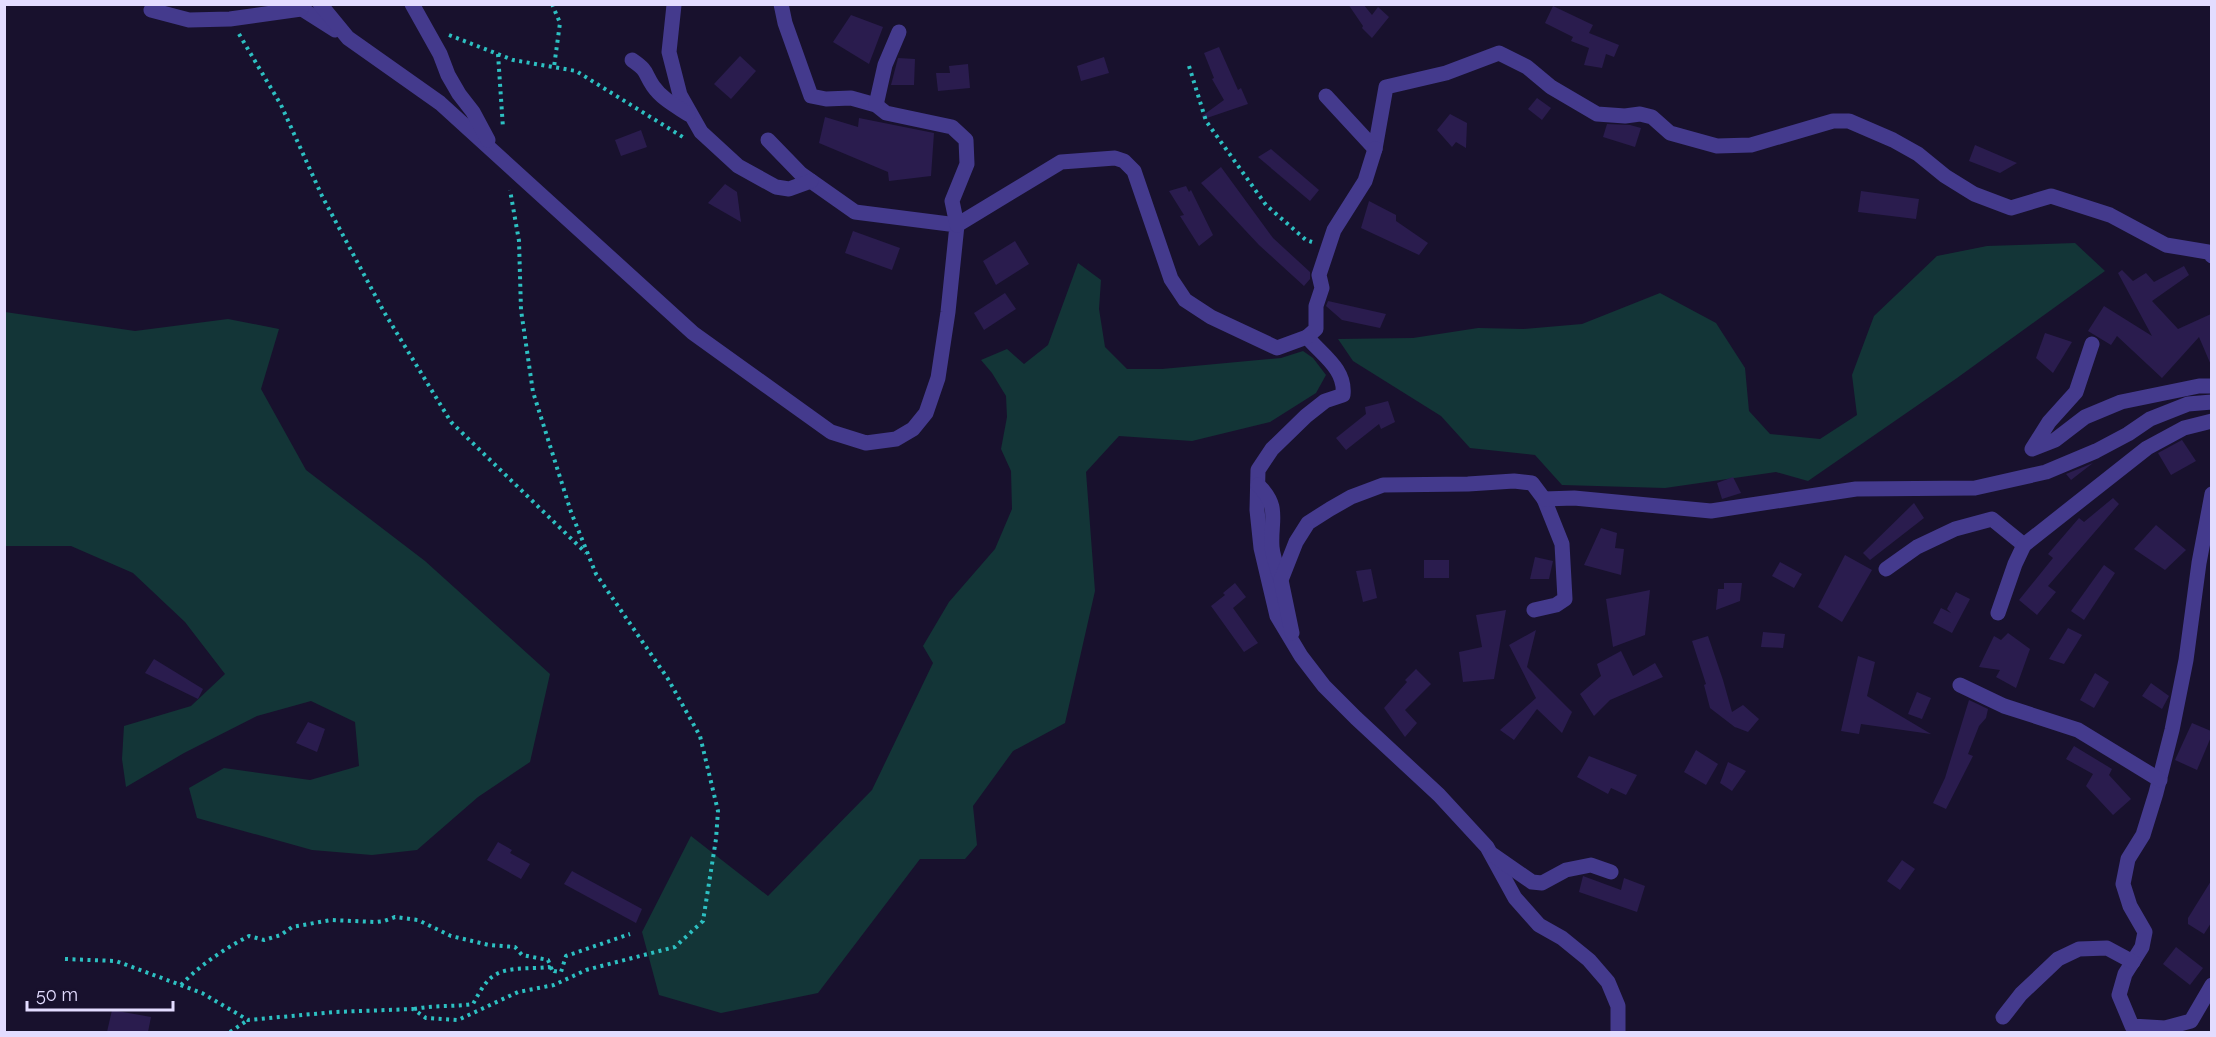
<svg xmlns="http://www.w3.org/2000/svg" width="2216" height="1037" viewBox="0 0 2216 1037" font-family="Raleway,sans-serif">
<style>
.green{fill:#133537}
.building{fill:#2a1c4e}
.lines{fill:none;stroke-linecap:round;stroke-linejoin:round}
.path{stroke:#2dc0c2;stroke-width:4;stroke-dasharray:3 4.5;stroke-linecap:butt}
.minor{stroke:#443a8d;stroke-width:15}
</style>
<rect width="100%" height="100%" fill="#18112d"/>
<g class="green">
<polygon points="2075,243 2105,271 1957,378 1808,481 1776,472 1665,488 1562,485 1535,455 1470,448 1441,416 1353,361 1338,339 1413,338 1478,328 1523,329 1582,324 1660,293 1716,323 1745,368 1749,411 1770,434 1820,439 1857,415 1852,375 1874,316 1937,256 1987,246"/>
<polygon points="1078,263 1101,280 1099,309 1105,347 1127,369 1162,369 1281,358 1303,351 1313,358 1326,375 1316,393 1270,422 1192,441 1119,436 1086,472 1095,591 1065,723 1013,751 973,806 977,845 965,859 920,859 818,993 721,1013 659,995 642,932 691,836 768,896 872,790 933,663 923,646 949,602 995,549 1012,509 1011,471 1001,449 1007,417 1006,396 992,373 981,360 1007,349 1024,364 1048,345"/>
<polygon points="5,312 135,331 228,319 279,329 261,389 306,470 425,561 550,674 530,762 478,797 417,850 372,855 312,850 197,818 189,788 224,768 310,780 359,766 355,722 311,701 257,716 184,753 126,787 122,759 124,726 191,706 225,674 185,622 133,573 71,546 5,546"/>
</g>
<g class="building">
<polygon points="1348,4 1363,4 1372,15 1378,7 1389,17 1372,38 1362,28 1363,26"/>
<polygon points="1553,6 1593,25 1589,33 1619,45 1614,57 1606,54 1602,68 1584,65 1589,48 1571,41 1573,37 1545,23"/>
<polygon points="851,15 883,27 869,64 833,42"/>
<polygon points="1219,47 1238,90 1241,88 1248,104 1204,119 1202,116 1224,100 1212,79 1214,78 1204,53"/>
<polygon points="740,56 756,71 731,99 714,84"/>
<polygon points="1104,57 1109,73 1081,81 1077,66"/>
<polygon points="898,58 915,59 914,85 891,85"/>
<polygon points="968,64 970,88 938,91 936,73 950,73 949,66"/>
<polygon points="1537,98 1551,108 1542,120 1528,109"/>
<polygon points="1450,114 1467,123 1466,148 1456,142 1452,147 1437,130"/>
<polygon points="825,117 858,127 859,118 934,133 931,176 889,181 888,172 819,143"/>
<polygon points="1607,124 1630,125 1641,128 1635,147 1603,137"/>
<polygon points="641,130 647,147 621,156 615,140"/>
<polygon points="1975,145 2017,163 2000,173 1969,161"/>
<polygon points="1271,149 1319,190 1310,201 1258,157"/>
<polygon points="1221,167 1273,238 1310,272 1310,279 1304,286 1259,245 1201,183"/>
<polygon points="725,184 737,192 741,222 708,203"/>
<polygon points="1186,186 1189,192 1191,190 1213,235 1199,246 1180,216 1184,215 1169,191"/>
<polygon points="1861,191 1919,199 1916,219 1858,212"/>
<polygon points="1369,201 1396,215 1396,221 1428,243 1419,255 1361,228"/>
<polygon points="853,231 900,248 892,270 845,253"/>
<polygon points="1015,241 1029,264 996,285 983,261"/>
<polygon points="2184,266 2189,275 2152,301 2178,329 2211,314 2211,365 2199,337 2162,378 2117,336 2111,345 2088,331 2104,306 2152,336 2118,273 2122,270 2133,281 2146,273 2154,282"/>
<polygon points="1005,293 1016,309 984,330 974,313"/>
<polygon points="1328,301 1386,314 1380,328 1342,320 1326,306"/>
<polygon points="2045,333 2072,342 2053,373 2036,358"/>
<polygon points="1388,401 1395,422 1381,429 1379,424 1346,450 1336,438 1366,414 1365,407"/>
<polygon points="2182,440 2196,461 2171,475 2158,453"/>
<polygon points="2093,463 2071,480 2066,474"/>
<polygon points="1733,477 1741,493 1722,499 1717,483"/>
<polygon points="2113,498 2119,504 2048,586 2056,592 2037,615 2019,600 2053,558 2048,554 2079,518 2084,522"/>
<polygon points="1914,503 1924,518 1870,560 1863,553"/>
<polygon points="2156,525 2186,550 2165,570 2134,549"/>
<polygon points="1601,528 1617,533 1615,548 1624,549 1621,575 1584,565"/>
<polygon points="1845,555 1872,570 1842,622 1818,607"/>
<polygon points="1535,557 1553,561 1549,579 1530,579"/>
<rect x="1424" y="560" width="25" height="18"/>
<polygon points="1780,562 1802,574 1794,588 1772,576"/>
<polygon points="2104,565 2115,573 2084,620 2071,611"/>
<polygon points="1371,569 1377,598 1363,602 1356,571"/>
<polygon points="1235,583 1246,597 1233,608 1258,643 1244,652 1211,606 1225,595 1223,593"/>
<polygon points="1724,583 1742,583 1740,601 1716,610 1718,589 1724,589"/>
<polygon points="1650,590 1645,635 1613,647 1606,599"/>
<polygon points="1956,592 1970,599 1952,633 1933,623 1941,608 1951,613 1947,609"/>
<polygon points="1506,610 1494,679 1463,682 1459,652 1482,647 1476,615"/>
<polygon points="2068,628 2082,635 2064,664 2049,659"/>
<polygon points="1536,630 1527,667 1572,712 1562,733 1537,709 1514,740 1500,730 1536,698 1509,645"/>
<polygon points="1763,632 1785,634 1783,648 1761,647"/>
<polygon points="2008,633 2030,649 2016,688 1996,677 2000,670 1979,667 1994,636 2001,640"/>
<polygon points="1708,636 1723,680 1732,712 1743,705 1759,719 1748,732 1735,727 1736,728 1710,708 1704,685 1706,684 1692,641"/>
<polygon points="1621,651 1633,676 1655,663 1663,677 1610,700 1594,716 1580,694 1601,676 1597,664"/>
<polygon points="1858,656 1875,662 1867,696 1931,734 1861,724 1859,734 1841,731"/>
<polygon points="154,659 203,689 198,699 145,673"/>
<polygon points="1416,669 1431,684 1405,710 1417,723 1405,737 1384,708 1407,682 1405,680"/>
<polygon points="2095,673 2109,682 2094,708 2080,700"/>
<polygon points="2151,683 2169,696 2162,709 2142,696"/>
<polygon points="1917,692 1931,698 1922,719 1908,714"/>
<polygon points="1969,700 1988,709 1986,718 1979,726 1968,754 1973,756 1946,809 1933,803 1945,778"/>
<polygon points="308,722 325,729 317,752 296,743"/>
<polygon points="2192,723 2211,731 2211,737 2197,770 2175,760"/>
<polygon points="2074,746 2112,769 2109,775 2131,799 2113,815 2086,786 2093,774 2066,759"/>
<polygon points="1696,750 1718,764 1706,785 1684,772"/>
<polygon points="1589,756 1637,775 1626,795 1611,788 1608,794 1577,777"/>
<polygon points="1728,762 1746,771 1732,791 1720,783"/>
<polygon points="498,842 512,850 510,853 530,864 521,879 487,860"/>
<polygon points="1902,860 1915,869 1900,890 1887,881"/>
<polygon points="572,871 642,909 636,923 564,884"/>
<polygon points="1583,876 1621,890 1624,878 1645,886 1637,912 1579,892"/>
<polygon points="2211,881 2211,923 2204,934 2188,924 2188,918"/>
<polygon points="2176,947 2203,968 2190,985 2163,964"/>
<polygon points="112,1010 151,1017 148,1032 107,1032"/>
</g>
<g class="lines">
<g class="path">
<polyline points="552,4 560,23 554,67"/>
<polyline points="239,34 281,105 322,196 384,312 451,422 586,553"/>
<polyline points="449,35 513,60 576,71 686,139"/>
<polyline points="498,54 503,128"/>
<polyline points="1189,66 1206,121 1266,205 1306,240 1312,242"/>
<polyline points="65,959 116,961 202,993 248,1020 335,1012 413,1009 426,1018 458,1020 518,992 554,985 586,970 675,947 703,921 716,839 718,811 700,736 668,679 596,574 571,512 533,392 521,310 519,241 510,190"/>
<path d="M 181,985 C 200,965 224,949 249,936 L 264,940 L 281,935 L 292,927 L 331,920 L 376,922 L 384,921 L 395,917 L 418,920 L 451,936 L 489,945 L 515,947 L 522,955 L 548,960 L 552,970"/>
<path d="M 414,1009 C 434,1005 453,1007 473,1004 C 477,997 481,989 486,983 C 500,964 529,970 549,967 L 554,971 L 561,972 L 566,956 L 630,934"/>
<polyline points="230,1032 248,1020"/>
</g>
<g class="minor">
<polyline points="294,4 335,30"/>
<polyline points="320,4 348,38 440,103 693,333 831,432 866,443 896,439 913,429 926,413 938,378 948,312 957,225 855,212 801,174 768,140"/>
<polyline points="412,4 440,54 448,75 459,94 473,112 488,140"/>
<path d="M 781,4 L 785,23 L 811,96 L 826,99 L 851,98 L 876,105 L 886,113 L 952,127 L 966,140 L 967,164 L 952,201 L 957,225 L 1061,162 L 1115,158 L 1124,161 L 1134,171 L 1171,279 L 1185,300 L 1211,317 L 1277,348 L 1307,337 C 1322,355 1346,369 1343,395 L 1325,401 L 1306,416 L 1272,449 L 1258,470 L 1257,510 L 1261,548 L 1277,616 L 1301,656 L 1324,686 L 1356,718 L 1439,795 L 1487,847 L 1515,898 L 1539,925 L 1562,938 L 1589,960 L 1608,982 L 1618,1006 L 1618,1032"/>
<polyline points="674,5 669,52 680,95 701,132 738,166 776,187 789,189 811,181"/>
<polyline points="151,10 189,20 230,19 301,9"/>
<path d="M 632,60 C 648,71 644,72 653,86 C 662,99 676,106 688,114"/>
<polyline points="1326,96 1375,149 1386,87 1446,73 1499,53 1527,67 1551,87 1597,114 1625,116 1640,114 1652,117 1670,133 1717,146 1751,145 1833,121 1849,121 1893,140 1918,154 1945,176 1974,194 2011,208 2051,196 2110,215 2166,245 2208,252 2212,256"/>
<polyline points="876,105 885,65 899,32"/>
<polyline points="1307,337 1316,329 1316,306 1322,288 1319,275 1334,230 1365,181 1375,149"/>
<polyline points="2092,344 2076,392 2049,422 2032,449 2055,440 2085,417 2121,402 2199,386 2212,386"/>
<path d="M 1258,485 C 1281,507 1270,521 1272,547 C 1273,558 1278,570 1281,580"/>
<polyline points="2212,494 2199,563 2186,660 2172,730 2156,793 2143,835 2128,859 2123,884 2130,906 2145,932 2142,947 2125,974 2119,995 2132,1026 2165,1028 2191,1021 2212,985"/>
<polyline points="1886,569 1917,547 1955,529 1992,519 2024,545"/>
<polyline points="1534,610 1556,605 1565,599 1562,544 1544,499"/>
<polyline points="1998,613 2015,564 2024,545 2147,448 2184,428 2212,421"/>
<polyline points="1292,633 1281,580 1296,542 1308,523 1330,509 1351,497 1383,485 1468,484 1514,481 1532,483 1544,499 1574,498 1711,511 1856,489 1975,488 2046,472 2096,451 2128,434 2150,419 2188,404 2212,402"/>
<polyline points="1960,685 2004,706 2078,730 2160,780"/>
<polyline points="1493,855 1532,882 1542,883 1566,870 1591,865 1611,872"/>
<polyline points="2003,1017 2021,994 2058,959 2079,949 2107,948 2133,962"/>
</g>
</g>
<rect width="2216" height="1037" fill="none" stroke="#e3dcff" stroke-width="12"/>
<path d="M27 1001v9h146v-9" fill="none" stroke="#e3dcff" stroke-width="3"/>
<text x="36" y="1001" font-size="18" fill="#e3dcff" stroke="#18112d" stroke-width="4.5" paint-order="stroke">50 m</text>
</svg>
